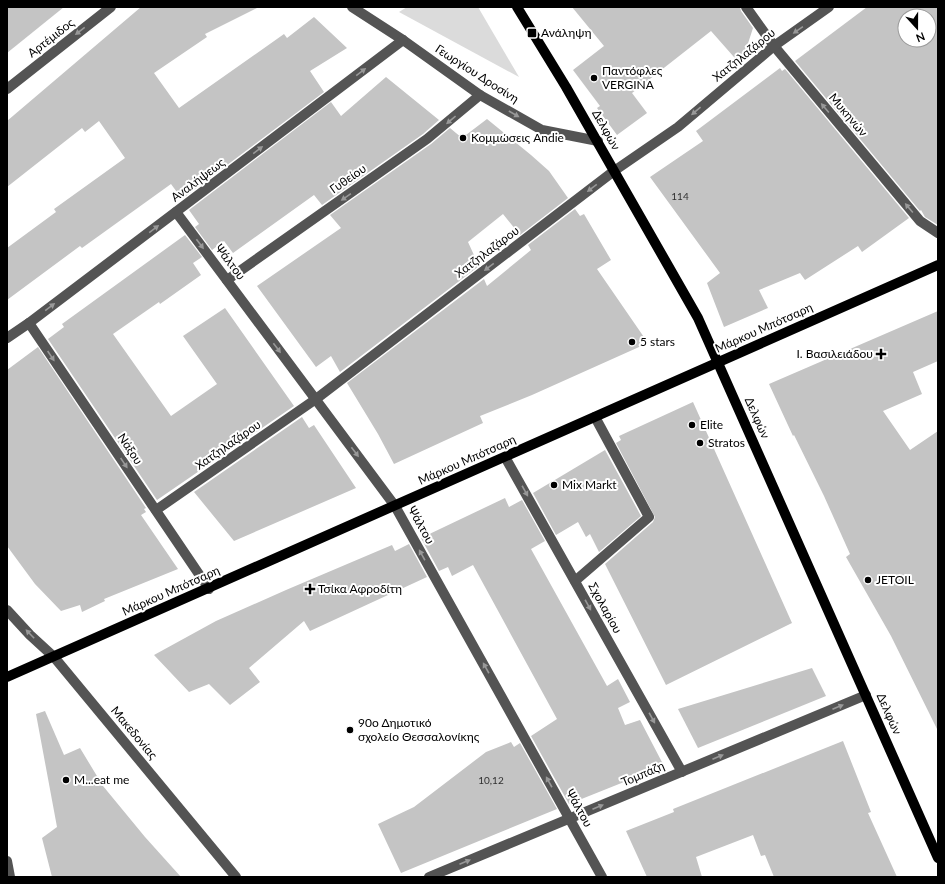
<svg xmlns="http://www.w3.org/2000/svg" width="945" height="884" viewBox="0 0 945 884" font-family="Lato,sans-serif">
<style>
.green{fill:#dbdbdb}
.building{fill:#c4c4c4;fill-rule:evenodd}
.lines{fill:none;stroke-linecap:round;stroke-linejoin:round}
.minor{stroke:#545454;stroke-width:10}
.major{stroke:#000;stroke-width:10}
.oneway{fill:#989898}
.poi-dot{fill:#000;stroke:#fff;stroke-width:1.5}
.labels{text-anchor:middle;stroke-width:4;stroke-linejoin:round;paint-order:stroke}
.number-label{font-size:10px;fill:#313131}
.poi-label{font-size:12px;fill:#000;stroke:#fff;text-anchor:start}
.street-label{font-size:12px;fill:#000;stroke:#fff}
</style>
<rect width="100%" height="100%" fill="#fff"/>
<polygon class="green" points="407,7 478,7 519,77 399,12"/>
<g class="building">
<polygon points="7,7 64,7 7,53"/>
<polygon points="141,7 259,7 205,34 207,37 154,73 179,108 284,34 287,38 314,17 347,48 310,71 324,92 182,199 171,184 82,248 80,246 7,300 7,248 56,212 54,209 125,158 99,121 85,132 82,128 7,187 7,121"/>
<polygon points="572,7 740,7 741,11 753,28 741,65 711,31 632,93 647,113 617,135 597,108 600,106 573,70 604,46"/>
<path d="M 867,7 L 938,7 L 938,225 L 925,217 L 921,210 L 920,211 L 795,61 ZM 905,16 L 929,16 L 929,40 L 905,40 Z"/>
<polygon points="780,68 782,71 785,69 909,218 862,252 858,246 805,280 800,273 759,290 768,308 724,327 707,283 720,273 650,177 703,141 696,131"/>
<polygon points="386,77 439,120 423,134 322,205 314,195 233,253 224,241 212,250 195,227 199,224 189,210 331,102 341,116"/>
<polygon points="487,119 531,155 549,171 568,198 520,235 503,214 468,242 479,266 340,372 331,356 316,367 257,286 341,228 330,215 431,144 450,128 462,138"/>
<polygon points="575,209 580,216 584,214 611,260 597,269 648,343 532,395 480,416 483,423 394,464 378,434 347,383 484,279 487,286 531,250 528,245"/>
<polygon points="185,235 202,257 193,263 201,275 160,304 159,302 113,334 171,416 217,384 183,336 225,308 294,406 157,500 48,339 64,327 62,324"/>
<polygon points="938,311 938,361 913,372 922,394 883,411 910,450 938,431 938,731 891,636 846,557 850,554 824,496 794,435 793,436 769,384"/>
<polygon points="38,347 146,508 144,509 146,512 141,515 178,569 104,599 105,601 82,612 80,605 61,611 35,584 7,546 7,370"/>
<polygon points="693,402 792,623 666,685 605,564 653,522 655,517 616,443 621,440 619,436"/>
<polygon points="302,417 309,428 314,425 356,488 234,541 194,492"/>
<polygon points="605,450 641,516 599,552 590,534 586,537 578,522 556,535 533,493"/>
<polygon points="505,498 509,507 522,500 545,541 531,549 607,686 618,679 630,702 618,708 625,725 640,720 664,766 569,804 531,736 557,719 473,565 452,576 448,567 439,571 421,538"/>
<polygon points="409,544 427,577 310,631 304,621 249,668 260,682 230,705 209,684 189,692 154,655 216,621 286,590 392,545 395,551"/>
<polygon points="812,668 826,696 698,748 678,709"/>
<polygon points="45,711 64,755 80,748 103,786 145,837 181,877 52,877 42,838 57,827 36,714"/>
<polygon points="843,741 871,812 868,813 897,877 774,877 765,855 761,856 753,835 696,857 702,877 647,877 626,831 674,812 673,809"/>
<polygon points="511,742 514,747 520,743 557,809 401,873 378,824 414,807 486,752"/>
</g>
<g class="lines">
<g class="minor">
<polyline points="352,7 403,40 480,95 542,130 598,141"/>
<polyline points="746,7 774,46 920,221 938,233"/>
<polyline points="7,89 111,7"/>
<polyline points="176,212 395,506 602,877"/>
<polyline points="227,280 427,139 480,95"/>
<polyline points="29,323 209,589"/>
<polyline points="7,338 29,323 403,40"/>
<polyline points="505,457 682,772"/>
<polyline points="156,510 316,399 614,171 678,127 774,46 829,7"/>
<polyline points="575,581 649,517 595,417"/>
<polyline points="7,610 30,635 54,657 236,877"/>
<polyline points="7,861 10,877"/>
<polyline points="429,877 866,695"/>
</g>
<g class="major">
<polyline points="517,7 566,87 698,318 938,858"/>
<polyline points="7,677 938,265"/>
</g>
</g>
<defs><path id="oneway-solid" d="M-6-.8H1V-3.2L6.5 0L1 3.2V.8H-6Z"/></defs>
<g class="oneway">
<use href="#oneway-solid" transform="translate(798 30) rotate(145)"/>
<use href="#oneway-solid" transform="translate(80 31) rotate(142)"/>
<use href="#oneway-solid" transform="translate(361 72) rotate(-37)"/>
<use href="#oneway-solid" transform="translate(825 108) rotate(-130)"/>
<use href="#oneway-solid" transform="translate(696 111) rotate(140)"/>
<use href="#oneway-solid" transform="translate(514 114) rotate(30)"/>
<use href="#oneway-solid" transform="translate(451 120) rotate(140)"/>
<use href="#oneway-solid" transform="translate(258 150) rotate(-37)"/>
<use href="#oneway-solid" transform="translate(592 188) rotate(143)"/>
<use href="#oneway-solid" transform="translate(346 197) rotate(145)"/>
<use href="#oneway-solid" transform="translate(909 208) rotate(-130)"/>
<use href="#oneway-solid" transform="translate(154 229) rotate(-37)"/>
<use href="#oneway-solid" transform="translate(200 244) rotate(53)"/>
<use href="#oneway-solid" transform="translate(489 267) rotate(143)"/>
<use href="#oneway-solid" transform="translate(50 307) rotate(-37)"/>
<use href="#oneway-solid" transform="translate(277 348) rotate(53)"/>
<use href="#oneway-solid" transform="translate(51 356) rotate(56)"/>
<use href="#oneway-solid" transform="translate(355 452) rotate(53)"/>
<use href="#oneway-solid" transform="translate(124 463) rotate(56)"/>
<use href="#oneway-solid" transform="translate(525 491) rotate(61)"/>
<use href="#oneway-solid" transform="translate(422 555) rotate(-119)"/>
<use href="#oneway-solid" transform="translate(588 605) rotate(61)"/>
<use href="#oneway-solid" transform="translate(30 634) rotate(-134)"/>
<use href="#oneway-solid" transform="translate(486 668) rotate(-119)"/>
<use href="#oneway-solid" transform="translate(838 707) rotate(-23)"/>
<use href="#oneway-solid" transform="translate(652 718) rotate(61)"/>
<use href="#oneway-solid" transform="translate(718 757) rotate(-23)"/>
<use href="#oneway-solid" transform="translate(549 782) rotate(-119)"/>
<use href="#oneway-solid" transform="translate(598 807) rotate(-23)"/>
<use href="#oneway-solid" transform="translate(465 862) rotate(-23)"/>
</g>
<g class="poi-dot">
<rect x="527" y="28" width="10" height="10" rx="2"/>
<circle cx="594" cy="78" r="4"/>
<circle cx="463" cy="138" r="4"/>
<circle cx="632" cy="342" r="4"/>
<path d="M879 348h4v4h4v4h-4v4h-4v-4h-4v-4h4z"/>
<circle cx="692" cy="425" r="4"/>
<circle cx="700" cy="443" r="4"/>
<circle cx="554" cy="485" r="4"/>
<circle cx="868" cy="580" r="4"/>
<path d="M308 583h4v4h4v4h-4v4h-4v-4h-4v-4h4z"/>
<circle cx="350" cy="730" r="4"/>
<circle cx="66" cy="780" r="4"/>
</g>
<g class="labels">
<g class="number-label">
<text x="680" y="200">114</text>
<text x="491" y="784">10,12</text>
</g>
<g class="poi-label">
<text x="541" y="37">Ανάληψη</text>
<text x="602" y="75">Παντόφλες<tspan x="602" dy="14">VERGINA</tspan></text>
<text x="471" y="142">Κομμώσεις Andie</text>
<text x="640" y="346">5 stars</text>
<text x="873" y="358" text-anchor="end">Ι. Βασιλειάδου</text>
<text x="700" y="429">Elite</text>
<text x="708" y="447">Stratos</text>
<text x="562" y="489">Mix Markt</text>
<text x="876" y="584">JETOIL</text>
<text x="318" y="593">Τσίκα Αφροδίτη</text>
<text x="358" y="727">90ο Δημοτικό<tspan x="358" dy="14">σχολείο Θεσσαλονίκης</tspan></text>
<text x="74" y="784">M...eat me</text>
</g>
<g class="street-label">
<text transform="translate(51 38) rotate(-38)" y="4">Αρτέμιδος</text>
<text transform="translate(744 55) rotate(-39)" y="4">Χατζηλαζάρου</text>
<text transform="translate(477 74) rotate(33)" y="4">Γεωργίου Δροσίνη</text>
<text transform="translate(848 115) rotate(50)" y="4">Μυκηνών</text>
<text transform="translate(606 130) rotate(61)" y="4">Δελφών</text>
<text transform="translate(348 179) rotate(-35)" y="4">Γυθείου</text>
<text transform="translate(198 180) rotate(-37)" y="4">Αναλήψεως</text>
<text transform="translate(487 252) rotate(-37)" y="4">Χατζηλαζάρου</text>
<text transform="translate(230 262) rotate(53)" y="4">Ψάλτου</text>
<text transform="translate(764 328) rotate(-24)" y="4">Μάρκου Μπότσαρη</text>
<text transform="translate(757 418) rotate(66)" y="4">Δελφών</text>
<text transform="translate(228 445) rotate(-35)" y="4">Χατζηλαζάρου</text>
<text transform="translate(130 449) rotate(56)" y="4">Νάξου</text>
<text transform="translate(467 460) rotate(-24)" y="4">Μάρκου Μπότσαρη</text>
<text transform="translate(421 525) rotate(61)" y="4">Ψάλτου</text>
<text transform="translate(171 591) rotate(-24)" y="4">Μάρκου Μπότσαρη</text>
<text transform="translate(605 608) rotate(61)" y="4">Σχολαρίου</text>
<text transform="translate(889 714) rotate(66)" y="4">Δελφών</text>
<text transform="translate(134 733) rotate(50)" y="4">Μακεδονίας</text>
<text transform="translate(643 774) rotate(-23)" y="4">Τομπάζη</text>
<text transform="translate(579 808) rotate(61)" y="4">Ψάλτου</text>
</g>
</g>
<rect width="945" height="884" fill="none" stroke="#000000" stroke-width="16"/>
<g transform="translate(917 28) rotate(159)"><circle r="19" fill="#ffffff" stroke="#999999"/>
<path d="M0-3L7 15L0 10L-7 15Z" fill="#000000"/>
<text y="-6" font-size="11" font-weight="bold" text-anchor="middle" fill="#000000">N</text>
</g>
</svg>
